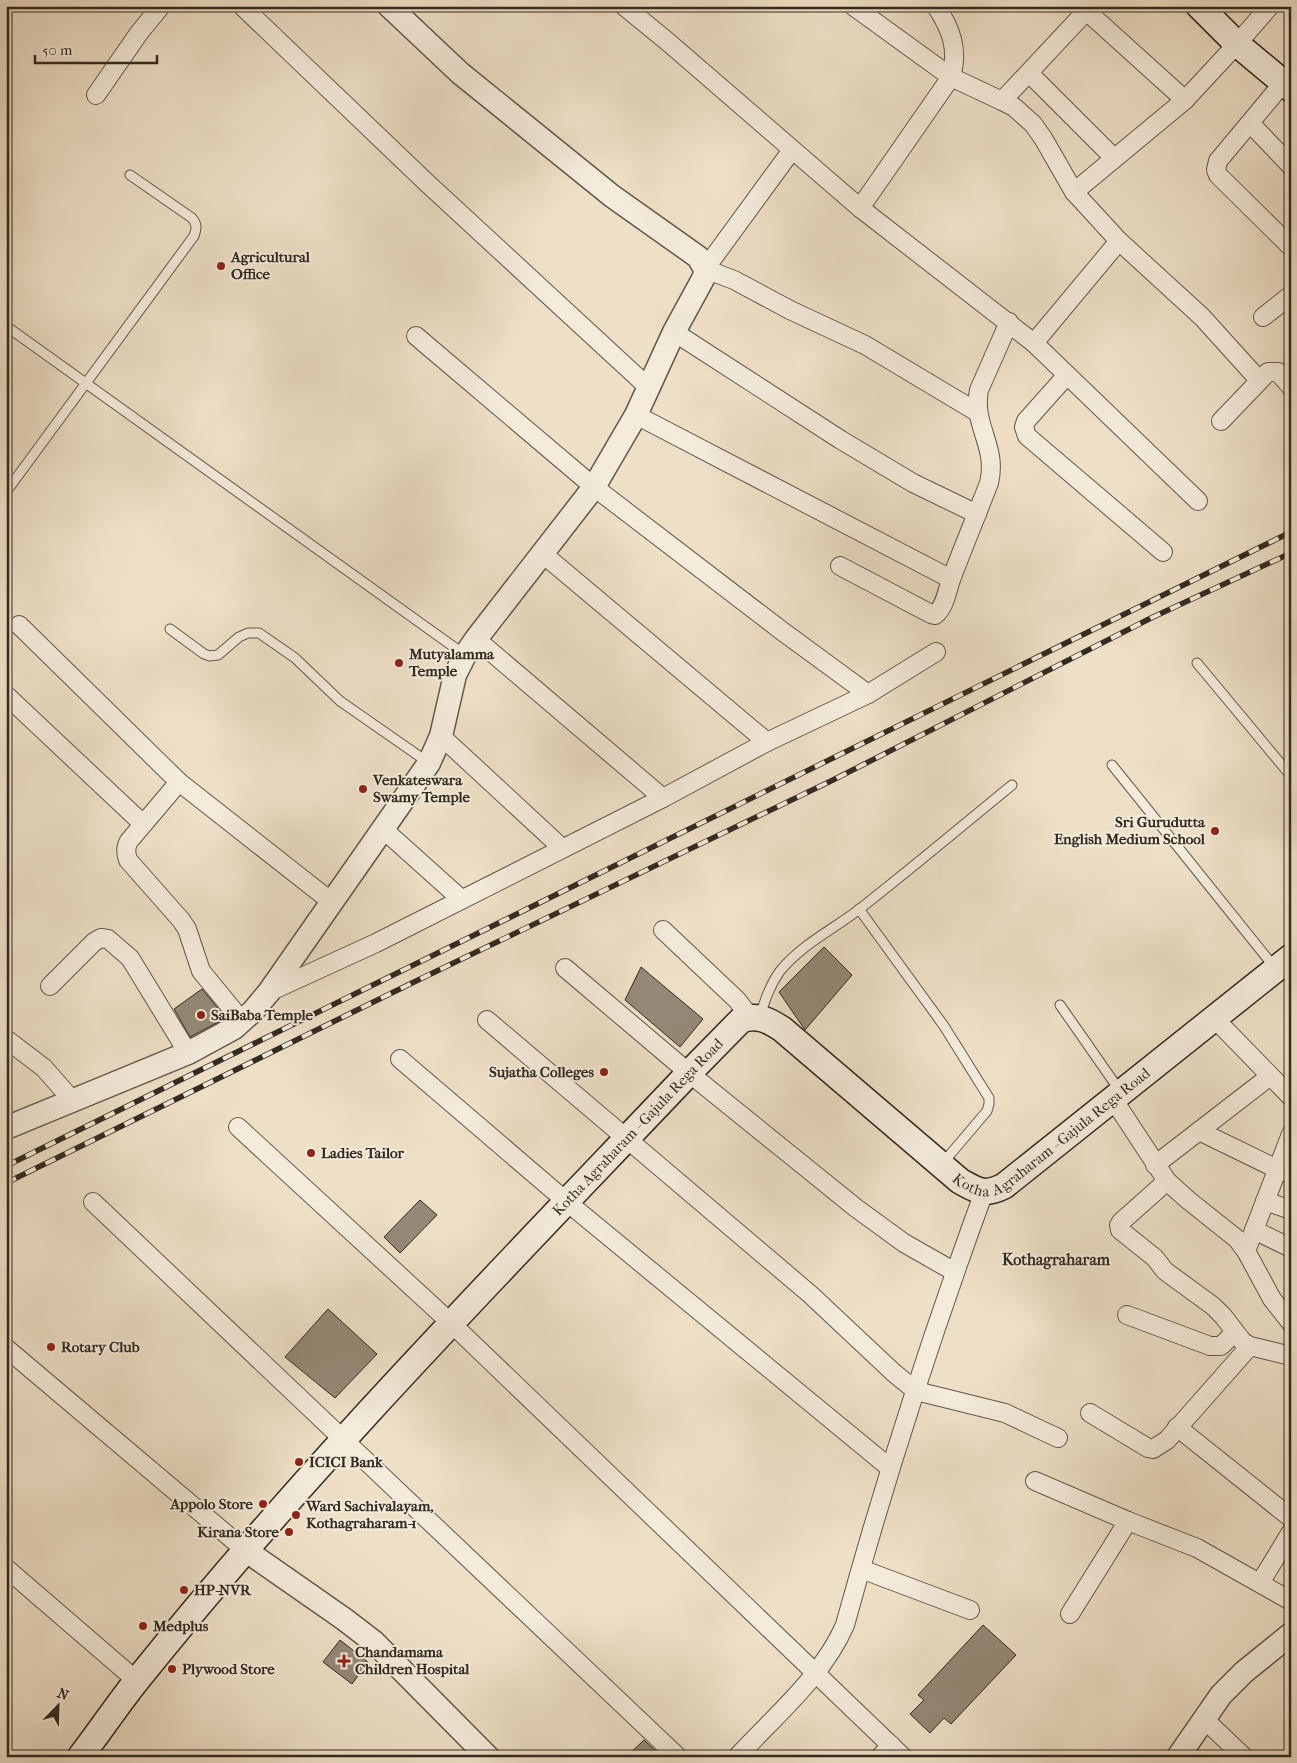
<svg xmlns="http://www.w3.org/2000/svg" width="1297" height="1763" viewBox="0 0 1297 1763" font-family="'IM FELL French Canon',serif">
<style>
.building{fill:#948977;stroke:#322a20}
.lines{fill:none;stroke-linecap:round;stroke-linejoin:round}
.service-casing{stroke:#61584a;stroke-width:11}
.minor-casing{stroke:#61584a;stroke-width:20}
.tertiary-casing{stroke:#61584a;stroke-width:25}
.secondary-casing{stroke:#322a20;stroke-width:28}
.service{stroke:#f4ebdb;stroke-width:9}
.minor{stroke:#f4ebdb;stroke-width:18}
.tertiary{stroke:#f4ebdb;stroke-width:22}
.secondary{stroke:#f4ebdb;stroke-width:25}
.rail-casing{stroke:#322a20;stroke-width:5.5}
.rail{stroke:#f4ebdb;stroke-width:4;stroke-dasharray:11;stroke-linecap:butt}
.poi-dot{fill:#8f2418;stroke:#f4ebdb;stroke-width:2}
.labels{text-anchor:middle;stroke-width:4;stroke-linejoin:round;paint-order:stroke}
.poi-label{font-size:15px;font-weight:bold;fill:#322a20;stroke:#f4ebdb;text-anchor:start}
.street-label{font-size:15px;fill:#322a20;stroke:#f4ebdb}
.neighbourhood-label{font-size:16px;font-weight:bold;fill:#322a20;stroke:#f4ebdb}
</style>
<rect width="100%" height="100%" fill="#eee0c7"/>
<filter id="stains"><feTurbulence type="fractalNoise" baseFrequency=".004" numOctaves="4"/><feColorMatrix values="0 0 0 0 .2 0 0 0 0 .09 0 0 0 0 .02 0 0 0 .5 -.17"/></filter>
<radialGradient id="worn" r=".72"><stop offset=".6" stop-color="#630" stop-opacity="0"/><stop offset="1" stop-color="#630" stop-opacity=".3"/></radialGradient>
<g class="building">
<polygon points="824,947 852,975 805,1030 779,992"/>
<polygon points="641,967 703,1019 680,1047 625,1000"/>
<polygon points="202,989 226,1018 190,1037 174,1009"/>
<polygon points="420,1200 437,1215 400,1253 384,1237"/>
<polygon points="328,1309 377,1354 335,1398 285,1357"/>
<polygon points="983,1625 1016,1655 951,1724 944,1718 930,1733 910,1714 924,1700 918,1695"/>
<polygon points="340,1640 368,1662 352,1684 323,1662"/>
<polygon points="644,1740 662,1757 626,1757"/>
</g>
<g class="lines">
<g class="service-casing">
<g id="service">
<polyline points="6,326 465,655"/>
<path d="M 6,492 L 194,236 C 197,228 197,224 192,218 L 130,175"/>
<polyline points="170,629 204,654 210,656 218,655 239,637 248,633 259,633 295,658 340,701 429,763"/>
<polyline points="1197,663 1291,776"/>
<polyline points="1112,765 1275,968"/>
<polyline points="859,909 944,1026 989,1098 989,1104 987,1111 942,1164"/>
<polyline points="1060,1005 1120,1091"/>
<path d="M 760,1016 C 765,1000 770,985 780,971 C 802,944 834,929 861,908 C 912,868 962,826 1012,785"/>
</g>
</g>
<g class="minor-casing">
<g id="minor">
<polyline points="242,6 427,183 648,387"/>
<polyline points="624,6 668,42 860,208 1034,343 1198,501"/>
<polyline points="853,6 951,77 1002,101 1014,107 1033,124 1043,138 1074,192 1119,241 1202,317 1259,380"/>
<polyline points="1081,6 1185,100"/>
<polyline points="1029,73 1114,158"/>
<polyline points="1283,83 1218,161 1216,170 1218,175 1291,247"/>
<polyline points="96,95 139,33 161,6"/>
<polyline points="1002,101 1091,6"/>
<polyline points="1250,123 1291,166"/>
<polyline points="792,150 705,269 734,280 790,310 865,345 977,412"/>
<polyline points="1074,192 1185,100 1237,44 1270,6"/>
<path d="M 860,208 L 951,77 C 959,49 951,29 936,6"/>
<polyline points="1263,317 1291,295"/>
<polyline points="674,332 841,440 913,483 977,514"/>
<polyline points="416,336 594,487 782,631 868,694"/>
<polyline points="1034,343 1119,241"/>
<polyline points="1067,375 1026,421 1024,427 1027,436 1163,552"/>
<polyline points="636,415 951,579"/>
<polyline points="1221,421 1268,372 1278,372 1291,387"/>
<polyline points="543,554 767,742"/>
<path d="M 840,566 L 931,614 L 935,615 C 946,606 947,589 952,577 C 964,545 977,514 989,483 C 998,446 972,426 979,390 L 1009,322"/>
<polyline points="19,625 179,782 333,903"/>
<polyline points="476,639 663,798"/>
<polyline points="6,695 143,824"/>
<polyline points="441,736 562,848"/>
<path d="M 179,782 L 129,841 C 125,848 126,853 128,860 L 181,920 L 187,929 L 201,971 L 242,1021"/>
<polyline points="383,829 461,899"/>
<polyline points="663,930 737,1000 750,1017"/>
<polyline points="565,968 689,1073 856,1208 904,1243 955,1272"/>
<polyline points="50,986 94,942 101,938 108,939 130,958 188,1053"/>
<polyline points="269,992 376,943 663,798 767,742 868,694 936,652"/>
<polyline points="1214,1018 1291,1097"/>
<polyline points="487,1020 811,1295 894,1373 916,1391 1005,1413 1058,1438"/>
<polyline points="6,1039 44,1068 72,1100"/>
<polyline points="400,1059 567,1202 890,1468"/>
<polyline points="1113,1099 1167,1181 1188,1200 1237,1239 1246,1251 1272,1299 1291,1323"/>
<polyline points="238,1127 452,1324 903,1757"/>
<polyline points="1199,1131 1277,1169 1291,1174"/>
<polyline points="1155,1165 1269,1077"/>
<polyline points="1167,1181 1121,1222 1119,1225 1120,1230 1155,1258 1165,1271 1213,1306 1223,1316 1243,1342 1250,1346 1291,1356"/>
<polyline points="1265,1201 1291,1210"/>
<polyline points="93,1202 678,1757"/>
<polyline points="1254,1230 1291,1248"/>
<polyline points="1246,1251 1291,1134"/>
<polyline points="1127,1315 1210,1346 1221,1346 1235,1332"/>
<polyline points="6,1348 245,1550"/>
<polyline points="1090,1413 1148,1448 1153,1449 1167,1440 1250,1346"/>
<polyline points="1177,1427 1291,1518"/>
<polyline points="1035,1481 1128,1521 1197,1548 1291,1601"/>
<polyline points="6,1568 137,1681"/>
<polyline points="861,1569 970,1610"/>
<polyline points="1260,1583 1291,1532"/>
<polyline points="1070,1614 1128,1521"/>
<polyline points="1203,1718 1244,1757"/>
<path d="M 737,1757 C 775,1716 823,1676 845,1625 C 885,1479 932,1334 984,1192"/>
<polyline points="880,1757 891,1745"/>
</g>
</g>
<g class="tertiary-casing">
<g id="tertiary">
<polyline points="6,1128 188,1053 234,1028 253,1011 269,992 429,763 441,736 455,675 465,655 476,639 594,487 636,415 674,332 704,277 705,269 698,257 612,196 460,73 389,6"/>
<polyline points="245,1550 344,1619 374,1642 488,1757"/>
<polyline points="1178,1757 1221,1695 1244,1672 1291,1634"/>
</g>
</g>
<g class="secondary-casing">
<g id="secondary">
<polyline points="1199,6 1237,44 1291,89"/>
<path id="s1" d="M 80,1757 C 100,1731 118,1704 138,1679 C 309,1466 501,1271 689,1073 L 741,1020 C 757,1014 768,1020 782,1029 L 960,1181 C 978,1191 984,1196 1004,1186 L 1291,957"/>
</g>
</g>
<use href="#service" class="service"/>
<use href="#minor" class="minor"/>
<use href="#tertiary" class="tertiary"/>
<use href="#secondary" class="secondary"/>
<g class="rail-casing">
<g id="rail">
<polyline points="6,1166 1291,532"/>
<polyline points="6,1183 414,982 833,780 1151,618 1291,553"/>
</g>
</g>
<use href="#rail" class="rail"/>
</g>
<g class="poi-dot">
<circle cx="221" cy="266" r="5"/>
<circle cx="399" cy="663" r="5"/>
<circle cx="363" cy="789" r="5"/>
<circle cx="1215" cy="831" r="5"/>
<circle cx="201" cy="1015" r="5"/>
<circle cx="604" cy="1072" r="5"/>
<circle cx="311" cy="1153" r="5"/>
<circle cx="51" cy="1347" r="5"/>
<circle cx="299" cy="1462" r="5"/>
<circle cx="263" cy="1504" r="5"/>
<circle cx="296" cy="1515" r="5"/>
<circle cx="289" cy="1532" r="5"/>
<circle cx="184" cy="1590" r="5"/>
<circle cx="143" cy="1626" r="5"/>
<path d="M341.5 1653.5h5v5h5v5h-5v5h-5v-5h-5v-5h5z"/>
<circle cx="172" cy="1669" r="5"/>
</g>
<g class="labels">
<g class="poi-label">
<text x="231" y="262">Agricultural<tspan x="231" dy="17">Office</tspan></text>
<text x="409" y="659">Mutyalamma<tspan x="409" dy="17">Temple</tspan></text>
<text x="373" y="785">Venkateswara<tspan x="373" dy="17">Swamy Temple</tspan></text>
<text x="1205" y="827" text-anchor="end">Sri Gurudutta<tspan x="1205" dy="17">English Medium School</tspan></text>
<text x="211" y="1020">SaiBaba Temple</text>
<text x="594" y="1077" text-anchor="end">Sujatha Colleges</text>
<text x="321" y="1158">Ladies Tailor</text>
<text x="61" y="1352">Rotary Club</text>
<text x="309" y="1467">ICICI Bank</text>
<text x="253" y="1509" text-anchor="end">Appolo Store</text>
<text x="306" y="1511">Ward Sachivalayam,<tspan x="306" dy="17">Kothagraharam-1</tspan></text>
<text x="279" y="1537" text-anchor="end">Kirana Store</text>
<text x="194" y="1595">HP-NVR</text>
<text x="153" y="1631">Medplus</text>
<text x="355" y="1657">Chandamama<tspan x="355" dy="17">Children Hospital</tspan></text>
<text x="182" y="1674">Plywood Store</text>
</g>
<g class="street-label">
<text dy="5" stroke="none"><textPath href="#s1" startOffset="1381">Kotha Agraharam - Gajula Rega Road</textPath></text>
<text dy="5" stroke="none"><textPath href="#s1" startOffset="842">Kotha Agraharam - Gajula Rega Road</textPath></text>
</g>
<g class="neighbourhood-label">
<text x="1056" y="1265">Kothagraharam</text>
</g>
</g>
<rect width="1297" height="1763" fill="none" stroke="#eee0c7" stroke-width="25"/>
<rect x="8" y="8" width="1282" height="1748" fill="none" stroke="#322a20" stroke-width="2.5"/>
<rect x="12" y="12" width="1272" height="1738" fill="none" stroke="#322a20"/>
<g transform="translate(58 1706) rotate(23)" stroke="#f4ebdb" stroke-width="4" paint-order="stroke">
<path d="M0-4L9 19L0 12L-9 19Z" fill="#322a20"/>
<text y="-8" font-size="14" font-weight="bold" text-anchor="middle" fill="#322a20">N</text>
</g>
<path d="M35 55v8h122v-8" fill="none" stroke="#322a20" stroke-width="2.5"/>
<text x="42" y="55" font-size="15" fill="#322a20" stroke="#f4ebdb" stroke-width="4" paint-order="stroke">50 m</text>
<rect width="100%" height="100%" filter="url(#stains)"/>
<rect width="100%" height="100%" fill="url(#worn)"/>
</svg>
